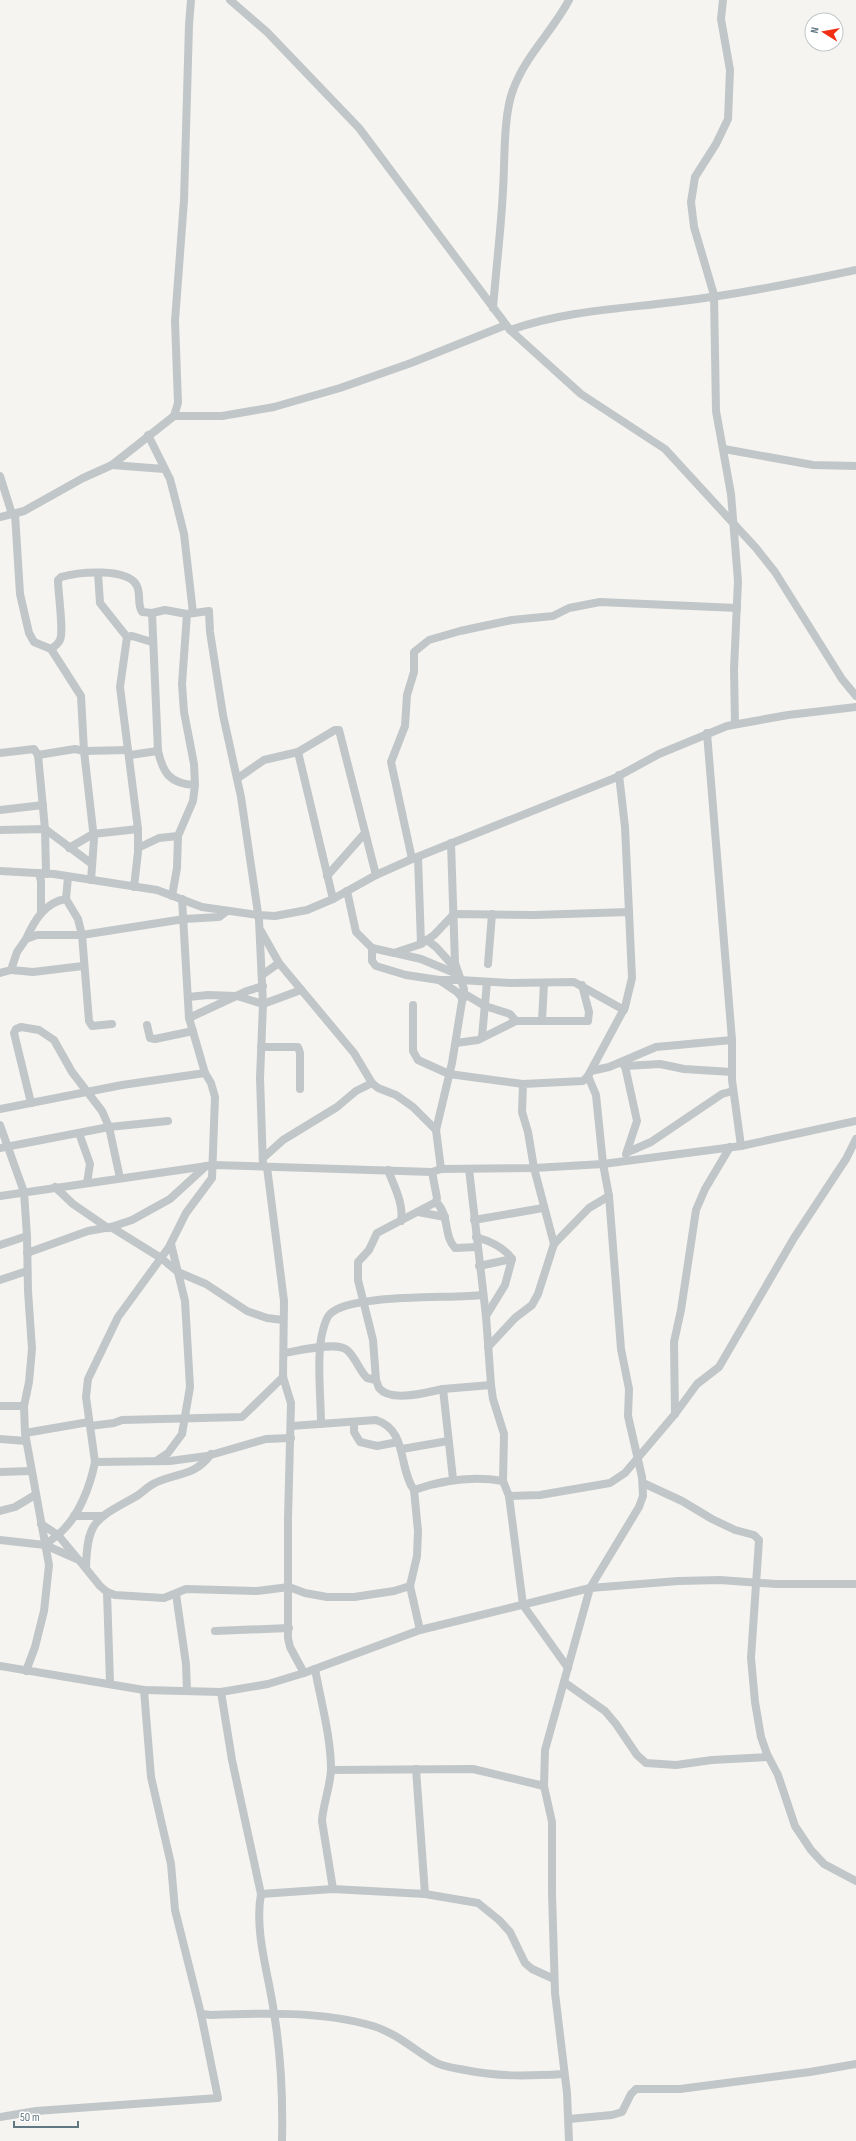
<svg xmlns="http://www.w3.org/2000/svg" width="856" height="2141" viewBox="0 0 856 2141" font-family="'Sofia Sans Condensed',sans-serif">
<style>
.lines{fill:none;stroke-linecap:round;stroke-linejoin:round}
.minor{stroke:#c1c6c8;stroke-width:8}
</style>
<rect width="100%" height="100%" fill="#f5f4f0"/>
<g class="lines">
<g class="minor">
<polyline points="230,0 267,32 359,128 510,330 581,394 665,449 756,548 775,572 842,679 856,696"/>
<polyline points="723,0 721,19 730,70 728,119 716,144 695,177 691,202 694,227 714,295 716,411 731,494 738,581 734,669 735,724"/>
<path d="M 493,308 C 496,269 501,230 503,190 C 505,162 503,116 513,90 C 525,56 552,32 569,0"/>
<path d="M 510,330 C 564,311 618,309 674,302 C 735,295 796,283 856,270"/>
<polyline points="174,416 222,416 274,407 340,388 411,363 506,325"/>
<polyline points="148,435 170,479 177,506 184,534 193,613"/>
<polyline points="724,449 813,465 856,466"/>
<polyline points="112,465 164,469"/>
<polyline points="0,476 12,514"/>
<polyline points="15,514 20,594 29,633 34,642 51,649 81,696 84,751 128,750"/>
<polyline points="0,517 24,511 83,478 112,465 174,416 178,403 175,321 184,200 189,25 191,0"/>
<polyline points="98,573 100,603 127,637"/>
<polyline points="187,614 209,611 210,632 223,715 241,797 259,920 263,1004 260,1078 263,1166"/>
<path d="M 51,649 C 54,647 58,644 60,640 C 64,631 58,593 58,580 L 61,577 C 78,572 128,567 137,586 C 141,595 137,604 142,612 L 152,613"/>
<polyline points="707,733 732,1040 732,1080 741,1146"/>
<polyline points="298,752 333,899"/>
<polyline points="0,753 34,749 38,755 45,829 92,864"/>
<polyline points="38,755 75,749 84,751 94,839 91,880"/>
<polyline points="130,755 158,751"/>
<polyline points="619,775 625,827 629,912"/>
<polyline points="238,778 264,760 298,752 335,730 339,730 376,875"/>
<polyline points="0,810 43,805"/>
<polyline points="0,830 45,829 46,874"/>
<polyline points="69,848 93,834 138,829"/>
<polyline points="138,848 159,838 178,836"/>
<polyline points="418,857 421,944"/>
<polyline points="412,859 391,762 405,726 407,695 414,672 414,652 429,640 460,631 512,620 553,616 569,608 600,602 737,608"/>
<polyline points="0,871 54,874 157,890 202,907 258,915 275,916 307,910 333,899 376,875 412,859 615,778 659,754 727,726 788,715 856,707"/>
<polyline points="39,873 41,881 41,913"/>
<polyline points="327,876 365,833"/>
<polyline points="68,877 66,899 78,919 82,935 89,1021 92,1026 112,1024"/>
<polyline points="134,887 138,852 138,829 120,687 127,637 132,636 152,642"/>
<polyline points="347,891 356,932 372,948 394,953 421,944 434,935 454,914 534,915 629,912 632,978 625,1007 588,1076 583,1081 523,1084 522,1112 528,1132 534,1168 554,1244"/>
<path d="M 172,896 L 177,868 L 178,836 L 193,801 L 195,785 L 194,764 L 184,712 L 182,684 L 187,614 L 165,610 L 152,613 L 158,751 C 163,773 170,784 195,785"/>
<polyline points="261,931 279,963 354,1053 372,1083 378,1088 396,1095 413,1107 436,1130"/>
<path d="M 26,939 C 34,921 45,902 66,899"/>
<polyline points="427,940 436,947 456,969"/>
<polyline points="372,948 372,961 376,966 406,975 439,980 460,980 511,983 574,982 624,1010"/>
<polyline points="395,953 421,959 457,974"/>
<polyline points="488,964 492,914"/>
<polyline points="11,970 33,972 83,966"/>
<polyline points="0,973 11,970 17,952 26,939 37,935 82,935 184,919 219,917 227,911"/>
<polyline points="262,975 279,963"/>
<polyline points="439,980 457,992 463,999"/>
<polyline points="463,993 485,1006 510,1014 516,1021"/>
<polyline points="188,997 208,995 237,996 263,1004 301,990"/>
<polyline points="413,1005 413,1051 418,1060 449,1074 523,1084"/>
<polyline points="189,1018 247,991 263,986"/>
<polyline points="542,1021 544,983"/>
<polyline points="147,1025 150,1038 155,1039 193,1031"/>
<polyline points="482,1037 487,982"/>
<polyline points="456,1043 478,1040 516,1021 588,1021 589,1012 582,985"/>
<polyline points="261,1047 298,1047 300,1053 300,1089"/>
<polyline points="621,1063 625,1066 637,1121 626,1154"/>
<polyline points="625,1066 660,1064 684,1069 732,1072"/>
<polyline points="591,1071 609,1067 656,1047 732,1040"/>
<polyline points="31,1103 14,1033 16,1029 21,1027 39,1030 54,1040 72,1072 102,1111 109,1127 120,1178"/>
<polyline points="0,1109 122,1085 205,1073"/>
<polyline points="0,1125 24,1192 27,1236 0,1245"/>
<polyline points="79,1133 90,1164 87,1183"/>
<polyline points="0,1148 109,1127 168,1121"/>
<polyline points="628,1152 651,1142 722,1094 733,1091"/>
<polyline points="263,1158 283,1140 337,1107 356,1091 372,1083"/>
<polyline points="267,1167 284,1301 283,1377 291,1403 288,1519 288,1638 290,1647 304,1673"/>
<polyline points="441,1169 436,1130 452,1063 464,989 455,963 451,843"/>
<polyline points="469,1169 486,1316 491,1385 493,1399 504,1434 503,1481 509,1496 523,1605 568,1668"/>
<path d="M 388,1170 C 394,1186 404,1204 401,1221"/>
<polyline points="55,1187 73,1204 108,1228"/>
<polyline points="0,1196 214,1165 432,1172 441,1169 534,1168 603,1164 741,1146 856,1121"/>
<path d="M 436,1202 C 450,1215 443,1235 455,1248 L 477,1247"/>
<polyline points="418,1212 445,1217"/>
<polyline points="474,1220 543,1208"/>
<polyline points="111,1227 161,1258 178,1272 206,1284 247,1311 267,1318 283,1320"/>
<path d="M 476,1237 C 490,1241 504,1247 512,1259 L 505,1285 L 486,1316"/>
<polyline points="27,1253 88,1231 111,1227 132,1220 170,1199 206,1166"/>
<polyline points="479,1266 512,1259"/>
<polyline points="0,1280 27,1271"/>
<polyline points="488,1347 515,1318 532,1305 538,1294 554,1244 589,1208 609,1196 603,1164 596,1095 588,1076"/>
<path d="M 284,1353 C 298,1351 337,1341 347,1350 C 356,1358 359,1370 367,1378 L 376,1380 L 373,1340 L 358,1280 L 358,1262 L 369,1250 L 377,1233 L 436,1202 L 437,1198 L 432,1172"/>
<path d="M 376,1380 C 377,1382 378,1386 379,1388 C 391,1403 428,1392 443,1389"/>
<polyline points="0,1406 24,1406"/>
<polyline points="675,1414 674,1342 681,1310 696,1210 705,1189 730,1147"/>
<polyline points="354,1423 354,1432 360,1442 377,1446 398,1442"/>
<path d="M 321,1424 C 321,1399 316,1354 323,1330 C 324,1326 327,1317 330,1314 C 350,1293 452,1299 483,1295"/>
<polyline points="90,1426 114,1423 122,1420 242,1417 283,1377"/>
<path d="M 291,1426 L 376,1420 C 408,1430 398,1468 414,1490 C 443,1480 473,1476 503,1481"/>
<polyline points="25,1433 89,1422"/>
<polyline points="0,1439 26,1441"/>
<polyline points="402,1449 448,1441"/>
<polyline points="156,1461 168,1453 182,1434 190,1387 185,1301 171,1244"/>
<polyline points="95,1462 86,1397 88,1379 118,1317 169,1247 186,1213 212,1178 215,1097 211,1083 205,1073 189,1018 182,899"/>
<polyline points="0,1472 31,1471"/>
<polyline points="453,1479 443,1389 491,1385"/>
<polyline points="643,1483 682,1501 712,1519 735,1530 754,1535 759,1540 751,1658 755,1702 761,1737 767,1754 778,1775 795,1826 811,1850 824,1864 856,1881"/>
<polyline points="414,1490 418,1531 417,1556 410,1586 420,1630"/>
<polyline points="509,1496 540,1495 610,1483 625,1473 675,1414 697,1384 719,1367 794,1238 846,1159 856,1139"/>
<polyline points="0,1511 15,1507 35,1495"/>
<polyline points="74,1516 102,1516"/>
<polyline points="41,1524 58,1535 77,1558"/>
<path d="M 0,1540 L 45,1545 C 50,1541 55,1537 60,1533 C 79,1516 90,1487 95,1462 L 170,1461 L 207,1456 L 266,1439 L 291,1438"/>
<polyline points="45,1545 79,1560 100,1586 107,1592 115,1595 164,1598 186,1589 257,1591 289,1587 305,1593 327,1597 354,1597 394,1591 410,1586"/>
<path d="M 86,1568 C 87,1520 96,1519 135,1497 C 142,1493 148,1486 155,1483 C 178,1472 194,1477 211,1454"/>
<polyline points="107,1592 110,1683"/>
<polyline points="176,1594 186,1664 187,1691"/>
<polyline points="215,1631 289,1628"/>
<polyline points="0,1666 144,1690 221,1692 268,1684 304,1673 420,1630 590,1588 678,1581 720,1580 776,1584 856,1584"/>
<path d="M 315,1669 C 321,1702 331,1737 331,1770 C 330,1788 323,1804 322,1821 L 333,1889"/>
<polyline points="26,1671 35,1647 44,1611 49,1565 25,1433 24,1406 29,1382 32,1349 28,1291 27,1236"/>
<polyline points="564,1682 605,1711 616,1724 637,1755 646,1763 676,1765 712,1760 768,1757"/>
<path d="M 221,1692 L 232,1760 L 261,1894 C 254,1932 269,1975 274,2013 C 281,2055 283,2098 282,2141"/>
<polyline points="416,1769 425,1894"/>
<polyline points="331,1770 473,1769 544,1786"/>
<polyline points="261,1894 333,1889 425,1894 478,1903 499,1920 510,1932 525,1963 532,1969 554,1979"/>
<path d="M 201,2014 L 211,2015 C 263,2013 322,2011 373,2026 C 396,2033 413,2049 433,2061 C 442,2067 454,2068 465,2070 C 500,2077 529,2076 564,2074"/>
<polyline points="0,2117 36,2111 218,2098 201,2014 175,1910 171,1864 151,1777 144,1690"/>
<polyline points="569,2119 612,2115 622,2112 631,2094 636,2089 680,2089 810,2072 856,2064"/>
<polyline points="569,2141 567,2093 555,1993 552,1893 552,1822 544,1786 545,1750 590,1588 639,1507 643,1496 642,1477 628,1416 629,1389 621,1349 609,1196"/>
</g>
</g>
<g transform="translate(824 32) rotate(281)"><circle r="19" fill="#ffffff" stroke="#c0c9cd"/>
<path d="M0-3L7 15L0 10L-7 15Z" fill="#f12f13"/>
<text y="-6" font-size="11" font-weight="bold" text-anchor="middle" fill="#617883">N</text>
</g>
<path d="M14 2121v6h64v-6" fill="none" stroke="#617883" stroke-width="2"/>
<text x="20" y="2121" font-size="12" fill="#617883" stroke="#ffffff" stroke-width="3" paint-order="stroke">50 m</text>
</svg>
